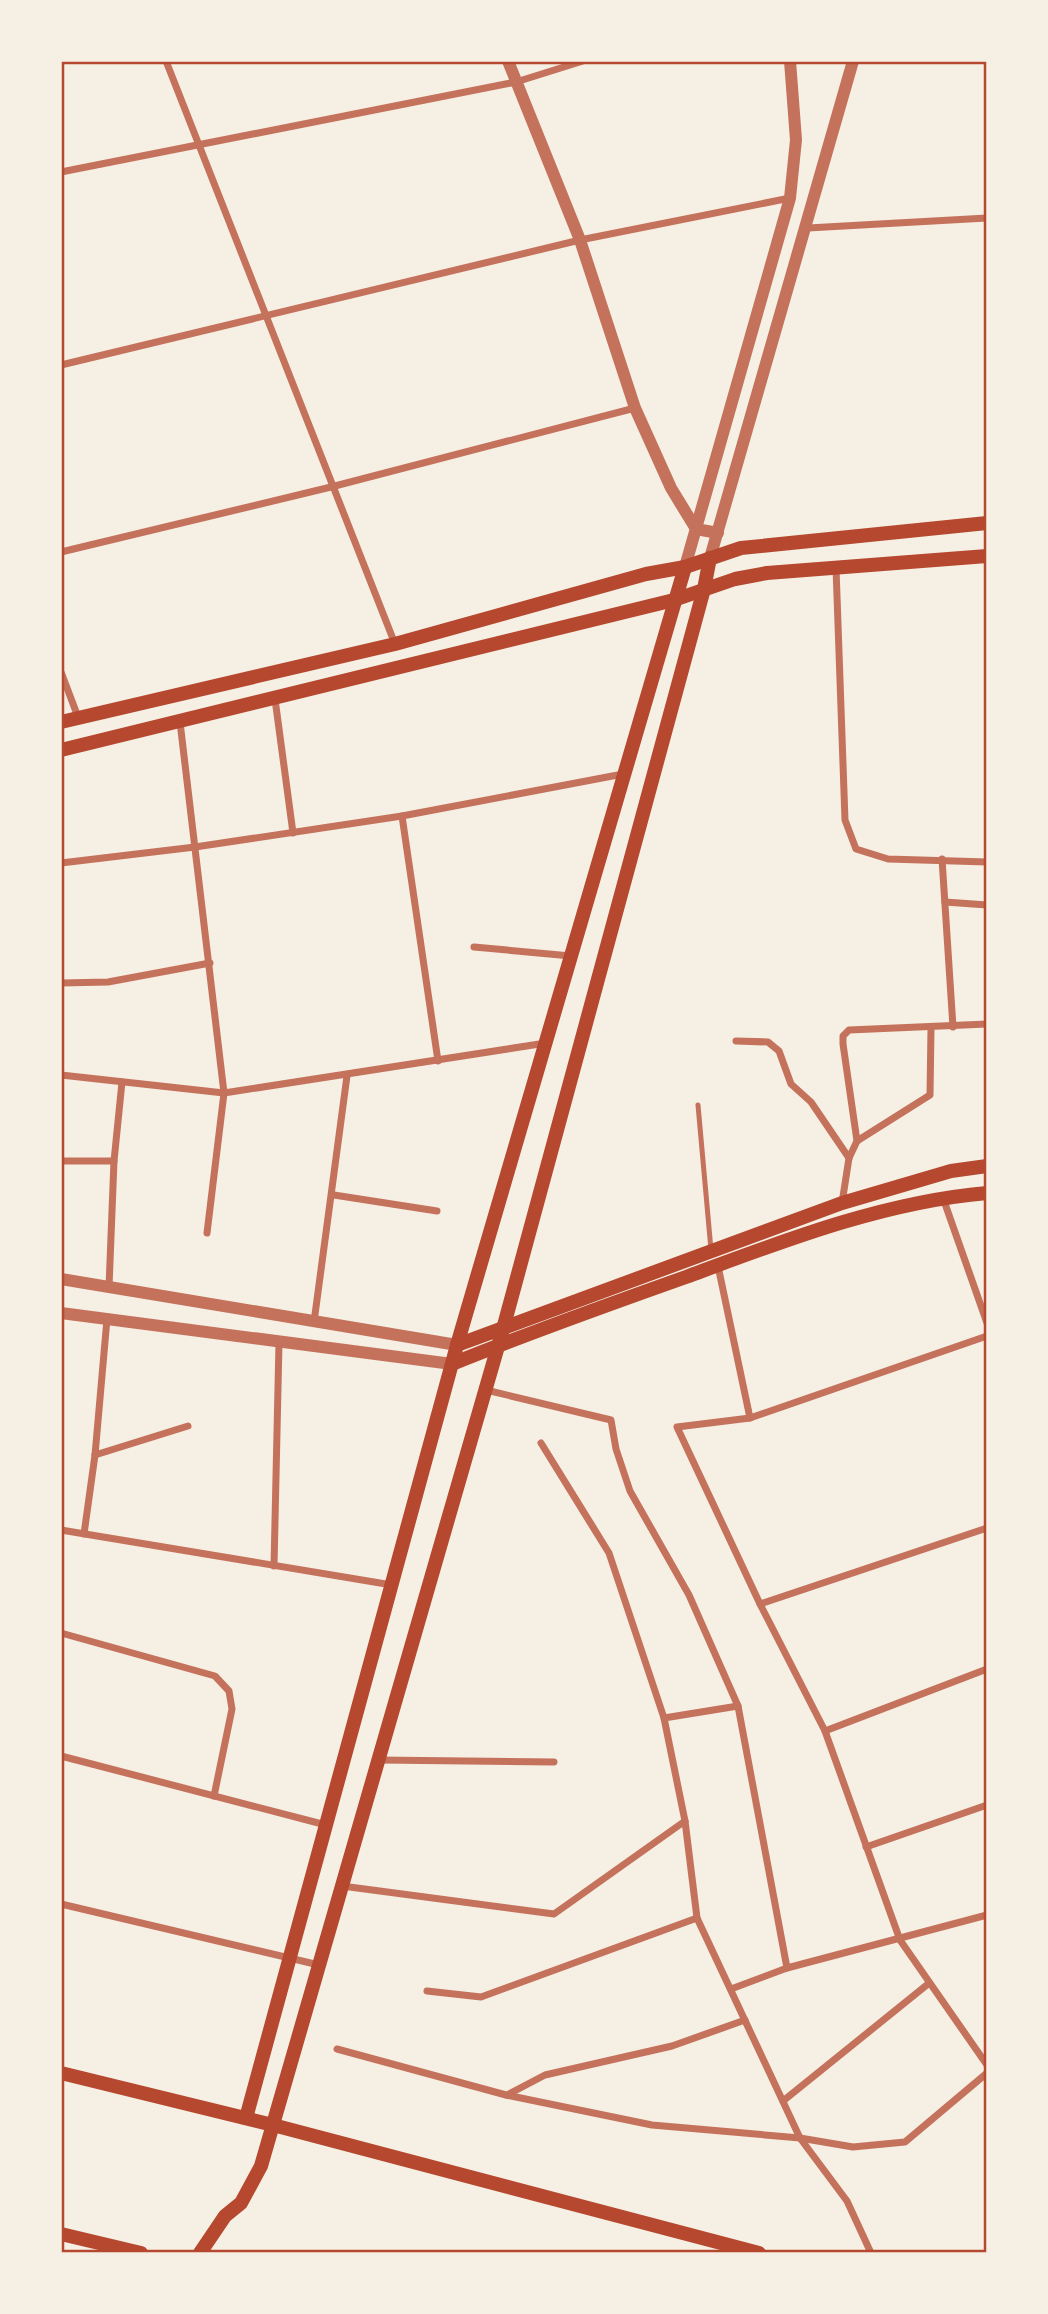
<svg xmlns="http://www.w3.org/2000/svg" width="1048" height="2314" viewBox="0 0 1048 2314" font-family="Merriweather,serif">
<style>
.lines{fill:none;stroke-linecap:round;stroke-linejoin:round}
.service{stroke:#c5725c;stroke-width:5}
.minor{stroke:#c5725c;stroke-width:7}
.tertiary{stroke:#c5725c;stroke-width:12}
.secondary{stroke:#b5482f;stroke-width:14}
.neatline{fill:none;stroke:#b5482f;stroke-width:2.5}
</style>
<rect width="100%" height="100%" fill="#f6efe4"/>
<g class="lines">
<polyline class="service" points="698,1105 711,1250"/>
<g class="minor">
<polyline points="166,61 395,644"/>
<polyline points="61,172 516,82 583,61"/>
<polyline points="808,228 987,218"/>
<polyline points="61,365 580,240 790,198"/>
<polyline points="61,552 331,487 635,408"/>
<polyline points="836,568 845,820 856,849 888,859 987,862"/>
<polyline points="61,672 78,717"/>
<polyline points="275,699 293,833"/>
<polyline points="180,722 224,1093 207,1233"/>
<polyline points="402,816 438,1061"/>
<polyline points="942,859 953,1027"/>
<polyline points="61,863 195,847 402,816 623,774"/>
<polyline points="945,902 987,905"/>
<polyline points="474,947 571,956"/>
<polyline points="61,983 108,982 210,963"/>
<polyline points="736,1041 768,1042 779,1051 791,1084 811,1102 849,1158"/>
<polyline points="61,1075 224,1093 546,1043"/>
<polyline points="857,1141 843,1044 843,1036 849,1030 987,1024"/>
<polyline points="61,1161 114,1161"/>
<polyline points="334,1195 437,1211"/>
<polyline points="943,1198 987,1323"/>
<polyline points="842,1203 849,1158 857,1141 930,1095 931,1029"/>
<polyline points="718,1266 750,1418"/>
<polyline points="109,1287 114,1161 122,1082"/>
<polyline points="314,1322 347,1076"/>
<polyline points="987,1336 750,1418 677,1427 760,1604 825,1731 900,1940 987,2065"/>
<polyline points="486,1390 611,1420 616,1449 630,1491 689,1595 738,1706 787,1968"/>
<polyline points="541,1443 609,1553 664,1718 685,1821 697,1918 800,2138 847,2201 871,2253"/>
<polyline points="95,1455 188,1426"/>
<polyline points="61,1530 392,1585"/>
<polyline points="84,1534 95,1455 107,1319"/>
<polyline points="274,1566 279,1343"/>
<polyline points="760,1604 987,1528"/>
<polyline points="61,1633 215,1676 229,1691 232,1709 214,1796"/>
<polyline points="664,1718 738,1706"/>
<polyline points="825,1731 987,1669"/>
<polyline points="61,1756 326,1825"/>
<polyline points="378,1760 554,1762"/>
<polyline points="866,1847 987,1805"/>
<polyline points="342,1886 554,1914 685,1821"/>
<polyline points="61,1904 319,1965"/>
<polyline points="731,1989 787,1968 987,1915"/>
<polyline points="427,1991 481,1997 697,1918"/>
<polyline points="337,2049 506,2095 652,2125 800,2138 853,2147 905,2142 987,2073"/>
<polyline points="507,2095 545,2075 672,2046 745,2020"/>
<polyline points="783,2101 928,1984"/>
</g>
<g class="tertiary">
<polyline points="508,61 580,240 635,408 671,488 696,529 718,533"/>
<polyline points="710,558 853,61"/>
<polyline points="685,567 790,198 796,140 790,61"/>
<polyline points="61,1279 457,1345"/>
<polyline points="61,1313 452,1364"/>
</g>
<g class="secondary">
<polyline points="61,722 395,644 646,574 685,567 741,548 987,523"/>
<polyline points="61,750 674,600 735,579 767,573 987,556"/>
<polyline points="457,1345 842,1203 951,1171 987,1166"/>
<path d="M 452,1364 C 529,1333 607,1305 686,1277 C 783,1241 883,1202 987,1193"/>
<polyline points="61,2073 273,2125 759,2253"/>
<polyline points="246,2118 457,1345 685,567"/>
<polyline points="61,2234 141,2253"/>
<polyline points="200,2253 225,2216 241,2203 261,2166 503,1329 704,589 710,558"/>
</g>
</g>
<rect width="1048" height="2314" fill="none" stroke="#f6efe4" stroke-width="126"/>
<rect x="63" y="63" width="922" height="2188" class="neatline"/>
</svg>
